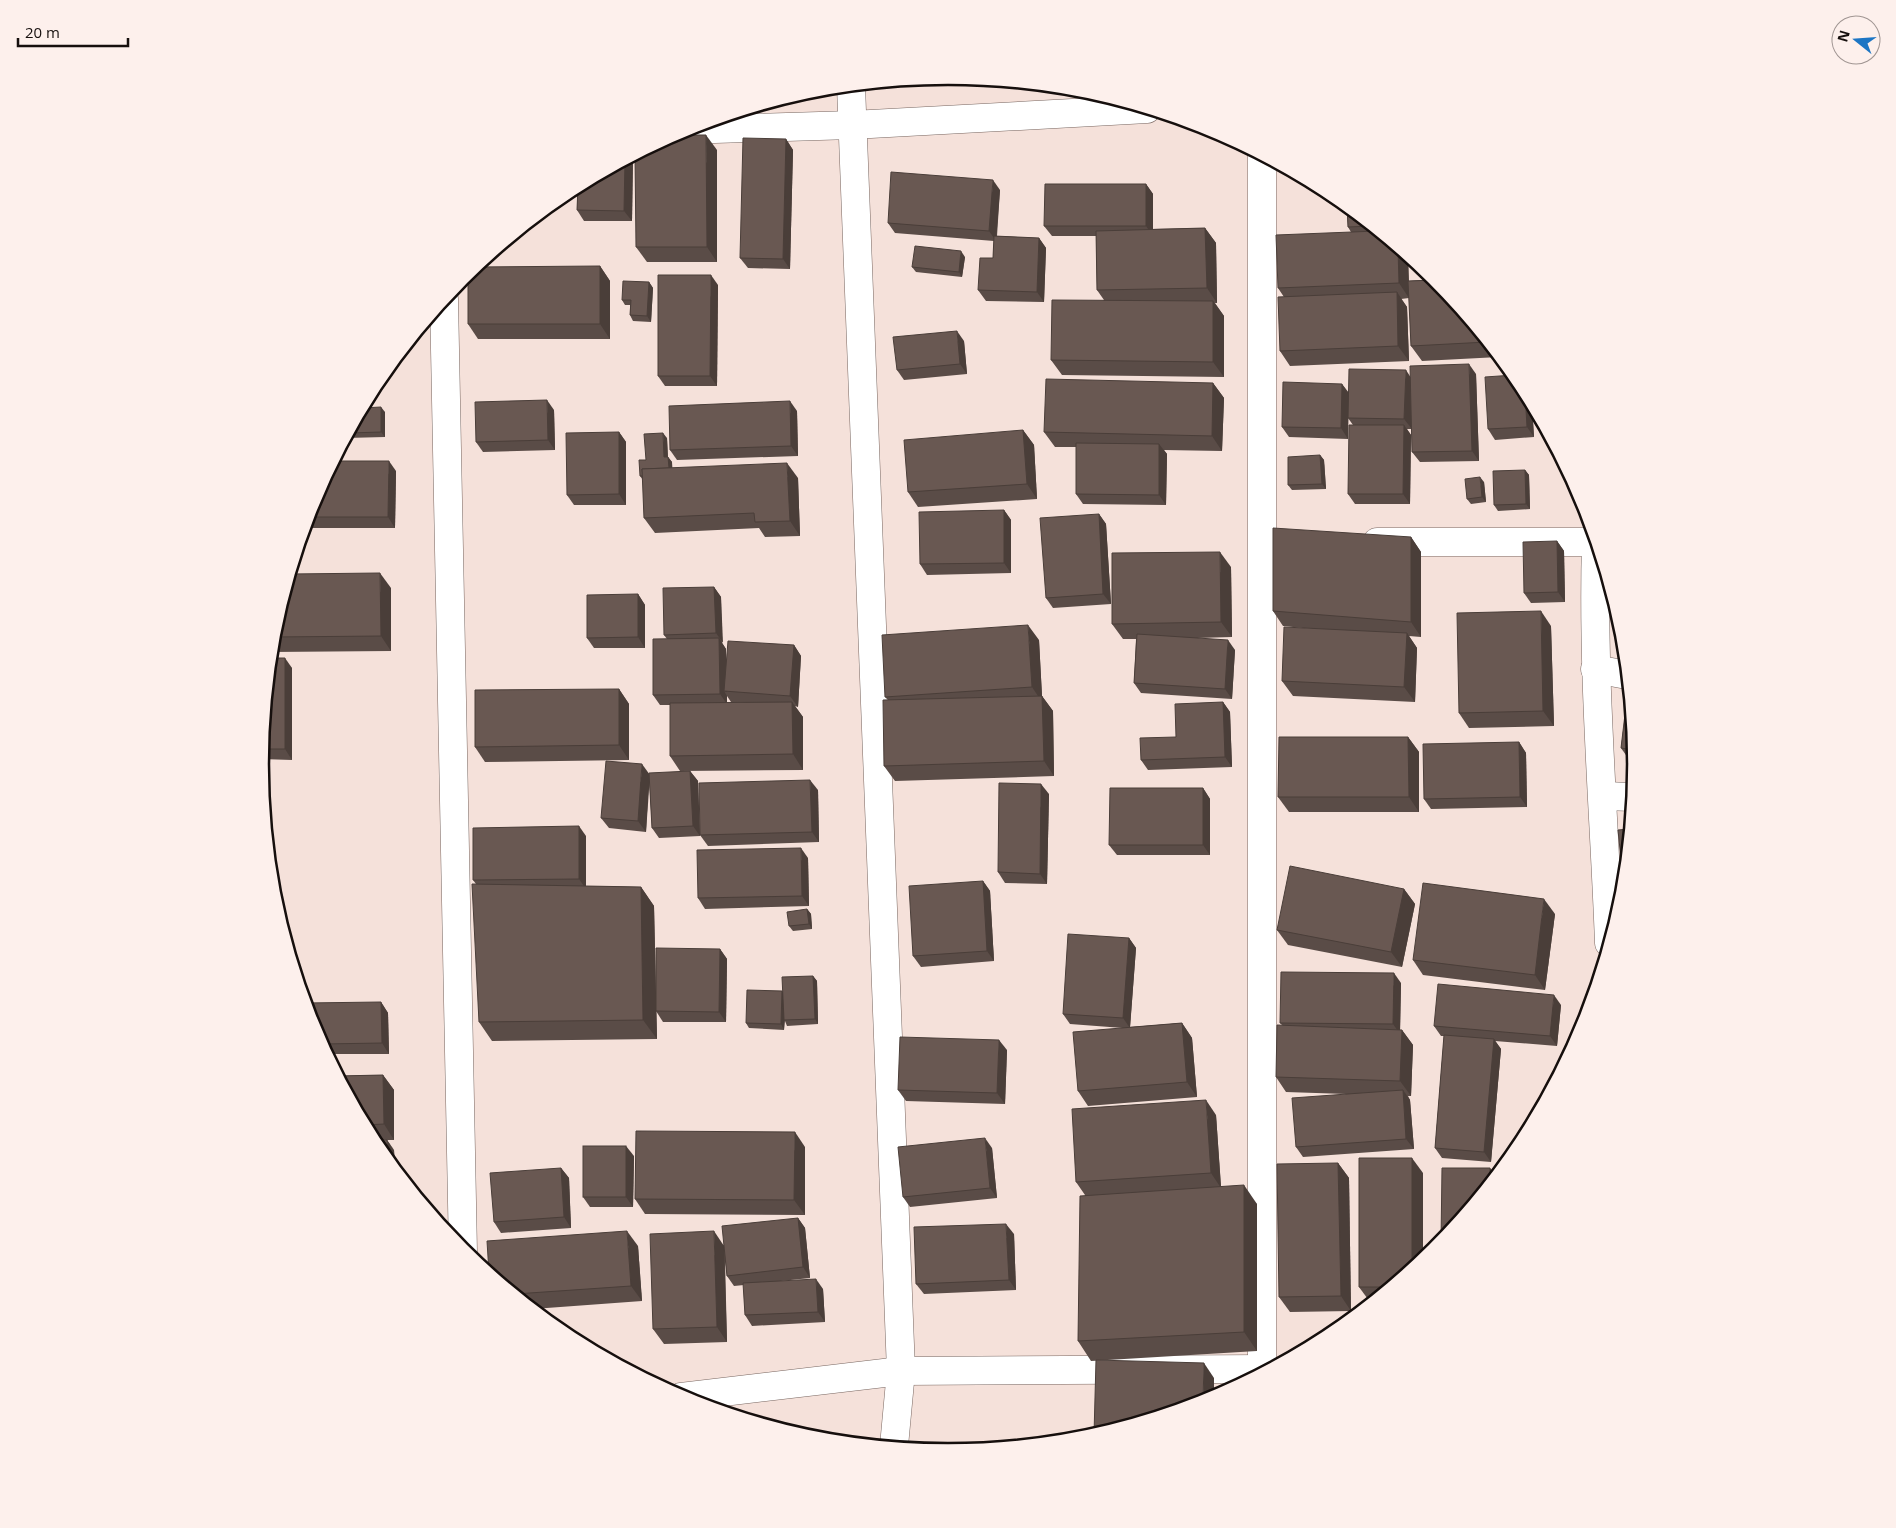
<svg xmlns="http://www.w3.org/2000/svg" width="1896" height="1528" viewBox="0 0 1896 1528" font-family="'Open Sans',sans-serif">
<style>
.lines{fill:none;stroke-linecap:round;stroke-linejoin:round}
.minor-casing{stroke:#786660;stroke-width:29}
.minor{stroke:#fff;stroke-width:28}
.wall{fill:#5a4c47;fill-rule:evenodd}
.shaded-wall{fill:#4a3e39}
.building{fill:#695852;stroke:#4a3e39}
.rim{fill:none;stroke:#160f0d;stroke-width:2.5}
</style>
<rect width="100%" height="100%" fill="#f5e1da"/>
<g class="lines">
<g class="minor-casing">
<g id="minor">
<polyline points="851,86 901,1371 894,1446"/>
<polyline points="682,130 852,125 1147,109"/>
<polyline points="1262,156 1262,1372"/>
<polyline points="444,299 463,1252"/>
<polyline points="1377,542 1596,542"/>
<path d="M 1596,542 C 1592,676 1604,809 1609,943"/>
<polyline points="1595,669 1627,675"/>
<polyline points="1603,796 1633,797"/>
<polyline points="681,1397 901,1371 1267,1369"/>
</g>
</g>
<use href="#minor" class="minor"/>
</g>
<g class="wall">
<polygon points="786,139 793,150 790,269 748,268 740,258"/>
<polygon points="717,150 717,262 647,262 636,247"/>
<polygon points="633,156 632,221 584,221 577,210 578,186"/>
<polygon points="1146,184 1153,194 1153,229 1205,228 1216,243 1217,303 1215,303 1224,316 1224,377 1062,375 1051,360 1104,300 1097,290 1096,236 1052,236 1044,226"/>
<polygon points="1000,190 997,236 1039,238 1046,248 1044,302 986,301 978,290 993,258 994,241 895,233 888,223"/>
<polygon points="1347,206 1408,256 1409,281 1436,279 1499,357 1422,361 1411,346 1409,298 1401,299 1407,307 1409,361 1290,366 1280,351 1284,297 1278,288 1351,232 1348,227"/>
<polygon points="965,257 962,277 916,272 912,267"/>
<polygon points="600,266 610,281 610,339 478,339 468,324"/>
<polygon points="649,282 653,288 651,322 633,321 630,315 630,305 625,305 622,300"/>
<polygon points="718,285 717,386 665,386 658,376"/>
<polygon points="964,341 967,374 904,380 897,370"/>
<polygon points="1476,374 1479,461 1420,462 1412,452 1412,421 1412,429 1407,429 1411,435 1410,504 1355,504 1348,494 1353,425 1348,418 1348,439 1289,437 1282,427 1342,384 1349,393 1411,377"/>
<polygon points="1520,382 1532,405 1534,437 1495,440 1488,429"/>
<polygon points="1213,383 1224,398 1222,451 1164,450 1167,454 1166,505 1083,504 1076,494 1076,447 1055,447 1044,432"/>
<polygon points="362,408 385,412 385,437 346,438"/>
<polygon points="554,410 555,450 483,452 476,442"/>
<polygon points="797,411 798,456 677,460 670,450"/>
<polygon points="1023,430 1034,445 1037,499 918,507 908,492"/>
<polygon points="619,432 626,442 626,505 574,505 567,495"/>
<polygon points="667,438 668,457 672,462 672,468 798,478 800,536 765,537 759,528 655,533 644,518 643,480 640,476 646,460"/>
<polygon points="1320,455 1324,460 1326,489 1292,490 1288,485"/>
<polygon points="1525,470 1529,475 1530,509 1498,511 1494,505"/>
<polygon points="396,471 395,528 304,528 313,501"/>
<polygon points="1484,482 1486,502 1471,504 1467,499"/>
<polygon points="1004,510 1011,520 1011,573 927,575 920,564"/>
<polygon points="1099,514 1106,524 1111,604 1053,608 1046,598"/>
<polygon points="1411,537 1421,552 1421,637 1409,636 1417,648 1415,702 1293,696 1282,681 1313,629 1283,626 1273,611"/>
<polygon points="1557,541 1564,551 1565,602 1531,603 1524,593"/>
<polygon points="1231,567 1232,637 1197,638 1235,650 1232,699 1141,693 1134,683 1136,639 1123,639 1112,624"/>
<path d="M 714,587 L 721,597 L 722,643 L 726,649 L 726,660 L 794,645 L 801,656 L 798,707 L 795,706 L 803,717 L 803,770 L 680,771 L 670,756 L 670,705 L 660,705 L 653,695 L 667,639 L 664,635 ZM 727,696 L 731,702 L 746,703 L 727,703 Z"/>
<polygon points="391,588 391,651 271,652 274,630"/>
<polygon points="638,594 645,605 645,648 594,648 587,638"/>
<polygon points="1551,626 1554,726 1469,728 1459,713"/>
<polygon points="1039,640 1042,696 1053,711 1054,776 895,781 884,766 888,700 885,697"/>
<polygon points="271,658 292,668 292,760 261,759"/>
<polygon points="619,689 629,704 629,760 485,762 475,747"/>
<polygon points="1628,689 1635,759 1628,758 1621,748"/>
<polygon points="1223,702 1230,712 1232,767 1148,770 1141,760 1176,737"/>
<polygon points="1408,737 1419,752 1419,812 1289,812 1278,797"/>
<polygon points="1519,742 1526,753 1527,807 1431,809 1424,799"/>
<polygon points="690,771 698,781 700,836 659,838 652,828 649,777 646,832 609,828 601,818 649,774"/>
<polygon points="1203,788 1210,799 1210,855 1117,855 1109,845"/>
<polygon points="818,790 819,842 708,846 700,835"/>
<polygon points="1049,794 1047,884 1005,883 998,872"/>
<polygon points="586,836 586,886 641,887 654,906 657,1039 492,1041 479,1022 476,884 473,880"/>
<polygon points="808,858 809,906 705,909 698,898"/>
<polygon points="983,881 990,891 994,961 921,967 913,956"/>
<polygon points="1404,889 1415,904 1402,967 1288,945 1277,930"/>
<polygon points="807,909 811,914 812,929 793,931 789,926"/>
<polygon points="1555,914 1545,990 1423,975 1413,960"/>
<polygon points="1129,938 1136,948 1130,1027 1182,1023 1192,1038 1197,1097 1088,1106 1078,1091 1123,1028 1070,1024 1063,1014"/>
<polygon points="720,949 727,959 726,1022 663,1022 656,1011"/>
<polygon points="813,976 817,981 818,1024 787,1026 785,1021 784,1030 749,1028 746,1023 782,991 783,992"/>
<polygon points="1401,983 1400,1030 1402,1030 1413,1045 1411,1096 1408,1096 1410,1100 1414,1149 1303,1157 1296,1147 1346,1094 1286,1092 1276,1077 1283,1026 1280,1023"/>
<polygon points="381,1002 388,1013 389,1054 327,1054 312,1027"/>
<polygon points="1561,1005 1557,1046 1495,1041 1501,1049 1491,1162 1442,1158 1435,1148 1444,1036 1441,1036 1434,1026"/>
<polygon points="1007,1050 1005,1104 906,1101 898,1090"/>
<polygon points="383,1075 394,1090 394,1140 387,1140 394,1150 386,1140 373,1140 338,1076"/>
<polygon points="1216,1115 1221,1186 1257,1204 1257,1351 1091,1361 1078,1341 1085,1195 1076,1182"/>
<polygon points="805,1147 805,1215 645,1214 635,1199"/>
<polygon points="992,1148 997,1198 910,1207 903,1197"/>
<polygon points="634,1156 633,1207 590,1207 583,1197"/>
<polygon points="1338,1163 1349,1178 1351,1311 1290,1312 1279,1297"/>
<polygon points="561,1168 569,1178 571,1228 501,1233 494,1222"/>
<polygon points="1423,1173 1423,1260 1371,1302 1370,1302 1359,1287"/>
<polygon points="798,1218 805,1228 810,1278 781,1281 823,1289 825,1322 752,1326 745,1315 744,1285 734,1286 727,1276 725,1258 727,1342 664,1344 653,1329 723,1245"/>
<polygon points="1014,1234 1016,1290 924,1294 916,1284"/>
<polygon points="638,1246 642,1301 533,1309 489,1273"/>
</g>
<g class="shaded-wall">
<polygon points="706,135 717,150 717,262 707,247"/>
<polygon points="786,139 793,150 790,269 783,259"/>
<polygon points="633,156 632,221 624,211 625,160"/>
<polygon points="993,180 1000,190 996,241 989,231"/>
<polygon points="1146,184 1153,194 1153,236 1146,226"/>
<polygon points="1205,228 1216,243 1217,303 1207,288"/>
<polygon points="1039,238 1046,248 1044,302 1037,292"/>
<polygon points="1398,248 1408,256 1409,298 1399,283"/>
<polygon points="961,251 965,257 962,277 959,272"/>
<polygon points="600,266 610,281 610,339 600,324"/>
<polygon points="711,275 718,285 717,386 710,376"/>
<polygon points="649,282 653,288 651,322 647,316"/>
<polygon points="1397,292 1407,307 1409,361 1398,346"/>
<polygon points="1213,301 1224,316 1224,377 1213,362"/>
<polygon points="957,331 964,341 967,374 960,364"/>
<polygon points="1469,364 1476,374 1479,461 1472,451"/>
<polygon points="1406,370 1413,381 1412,429 1404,419"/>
<polygon points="1213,383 1224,398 1222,451 1212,436"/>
<polygon points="1342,384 1349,394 1348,439 1341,428"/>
<polygon points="1525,392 1532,405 1534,437 1527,427"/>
<polygon points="547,400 554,410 555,450 548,440"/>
<polygon points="790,401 797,411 798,456 791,446"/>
<polygon points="381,407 385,412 385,437 381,432"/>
<polygon points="1404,425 1411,435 1410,504 1403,494"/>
<polygon points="1023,430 1034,445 1037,499 1027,484"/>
<polygon points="619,432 626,442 626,505 619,494"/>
<polygon points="663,433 667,438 668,462 664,457"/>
<polygon points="1159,444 1167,454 1166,505 1159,495"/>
<polygon points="1320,455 1324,460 1326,489 1322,484"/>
<polygon points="668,457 672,462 673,479 669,474"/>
<polygon points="389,461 396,471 395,528 388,517"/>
<polygon points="787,463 798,478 800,536 790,521"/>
<polygon points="1525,470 1529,475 1530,509 1526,504"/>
<polygon points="1480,477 1484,482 1486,502 1482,497"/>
<polygon points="1004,510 1011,520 1011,573 1004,563"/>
<polygon points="1099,514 1106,524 1111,604 1103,594"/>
<polygon points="1411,537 1421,552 1421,637 1411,622"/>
<polygon points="1557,541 1564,551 1565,602 1558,592"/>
<polygon points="1220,552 1231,567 1232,637 1221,622"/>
<polygon points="380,573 391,588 391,651 381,636"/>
<polygon points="714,587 721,597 723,643 716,633"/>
<polygon points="638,594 645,605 645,648 638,637"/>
<polygon points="1541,611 1551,626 1554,726 1543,711"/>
<polygon points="1028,625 1039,640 1042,696 1053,711 1054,776 1044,761 1042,702 1032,687"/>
<polygon points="1407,633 1417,648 1415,702 1404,687"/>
<polygon points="719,638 726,649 727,692 724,691 727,696 727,704 720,694"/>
<polygon points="1228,640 1235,650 1232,699 1225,689"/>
<polygon points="794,645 801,656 798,707 790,696"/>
<polygon points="285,658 292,668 292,760 285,749"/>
<polygon points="619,689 629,704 629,760 619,745"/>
<polygon points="792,702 803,717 803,770 793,754"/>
<polygon points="1223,702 1230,712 1232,767 1225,757"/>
<polygon points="1408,737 1419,752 1419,812 1409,797"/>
<polygon points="1519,742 1526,753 1527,807 1520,797"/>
<polygon points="642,764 650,775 646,832 638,821"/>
<polygon points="690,771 698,781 700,836 693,826"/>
<polygon points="810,780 818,790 819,842 812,832"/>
<polygon points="1041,784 1049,794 1047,884 1040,874"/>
<polygon points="1203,788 1210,799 1210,855 1203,845"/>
<polygon points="579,826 586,836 586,889 579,879"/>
<polygon points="801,848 808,858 809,906 802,896"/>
<polygon points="983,881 990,891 994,961 987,951"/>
<polygon points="641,887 654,906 657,1039 643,1020"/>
<polygon points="1404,889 1415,904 1402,967 1391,952"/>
<polygon points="1544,899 1555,914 1545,990 1535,975"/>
<polygon points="807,909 811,914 812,929 809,924"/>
<polygon points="1129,938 1136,948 1130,1028 1123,1018"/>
<polygon points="720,949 727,959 726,1022 719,1012"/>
<polygon points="1394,973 1401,983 1400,1034 1393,1024"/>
<polygon points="813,976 817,981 818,1024 815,1019"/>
<polygon points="782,991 785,996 784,1030 781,1024"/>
<polygon points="1554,995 1561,1005 1557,1046 1550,1036"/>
<polygon points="381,1002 388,1013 389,1054 382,1043"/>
<polygon points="1182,1023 1192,1038 1197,1097 1187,1082"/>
<polygon points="1402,1030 1413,1045 1411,1096 1400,1081"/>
<polygon points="1494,1039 1501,1049 1491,1162 1484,1152"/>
<polygon points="999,1040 1007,1050 1005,1104 997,1093"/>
<polygon points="383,1075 394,1090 394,1140 384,1124"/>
<polygon points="1403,1090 1410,1100 1414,1149 1406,1139"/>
<polygon points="1206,1100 1216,1115 1221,1188 1211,1173"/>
<polygon points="795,1132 805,1147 805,1215 794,1200"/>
<polygon points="985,1138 992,1148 997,1198 990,1188"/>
<polygon points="387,1140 394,1150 396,1170 389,1161"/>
<polygon points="626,1146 634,1156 633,1207 626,1197"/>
<polygon points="1412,1158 1423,1173 1423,1260 1412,1269"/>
<polygon points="1338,1163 1349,1178 1351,1311 1341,1296"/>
<polygon points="561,1168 569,1178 571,1228 564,1217"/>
<polygon points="1490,1168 1496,1176 1490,1182"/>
<polygon points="1244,1185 1257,1204 1257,1351 1244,1332"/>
<polygon points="798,1218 805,1228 810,1278 803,1267"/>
<polygon points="1006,1224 1014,1234 1016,1290 1009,1280"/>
<polygon points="627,1231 638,1246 642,1301 631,1286"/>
<polygon points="714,1231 724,1246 727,1342 717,1327"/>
<polygon points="816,1279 823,1289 825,1322 818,1312"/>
<polygon points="1204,1363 1214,1378 1214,1398 1203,1402"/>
</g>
<g class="building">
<polygon points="673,135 706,135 707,247 636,247 635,155"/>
<polygon points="743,138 786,139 783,259 740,258"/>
<polygon points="625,160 624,211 577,210 578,186"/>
<polygon points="891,172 993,180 989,231 888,223"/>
<polygon points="1045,184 1146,184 1146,226 1044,226"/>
<polygon points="1347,206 1372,226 1348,227"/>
<polygon points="1205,228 1207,288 1097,290 1096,231"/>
<polygon points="1377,231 1398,248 1399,283 1278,288 1276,235"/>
<polygon points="994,236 1039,238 1037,292 978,290 980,258 993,258"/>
<polygon points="915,246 961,251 959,272 912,267"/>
<polygon points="600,266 600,324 468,324 468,273 475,267"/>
<polygon points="658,275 711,275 710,376 658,376"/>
<polygon points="1436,280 1487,342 1411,346 1408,281"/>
<polygon points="623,281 649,282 647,316 630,315 631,300 622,300"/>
<polygon points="1397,292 1398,346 1280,351 1278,297"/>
<polygon points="1052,300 1213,301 1213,362 1051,360"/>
<polygon points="957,331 960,364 897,370 893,337"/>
<polygon points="1469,364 1472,451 1412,452 1410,366"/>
<polygon points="1349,369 1406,370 1404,419 1348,418"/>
<polygon points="1514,375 1520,382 1525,392 1527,427 1488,429 1485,377"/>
<polygon points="1046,379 1213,383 1212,436 1044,432"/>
<polygon points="1283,382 1342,384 1341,428 1282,427"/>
<polygon points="547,400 548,440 476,442 475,402"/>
<polygon points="790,401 791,446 670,450 669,406"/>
<polygon points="381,407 381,432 349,433 362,408"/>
<polygon points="1349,425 1404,425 1403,494 1348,494"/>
<polygon points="1023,430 1027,484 908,492 904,440"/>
<polygon points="619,432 619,494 567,495 566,433"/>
<polygon points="663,433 664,457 668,457 669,468 642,469 643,476 640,476 639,460 646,460 644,434"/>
<polygon points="1076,443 1159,444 1159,495 1076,494"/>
<polygon points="1320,455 1322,484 1288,485 1288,457"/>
<polygon points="334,461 389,461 388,517 308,517 313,501"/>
<polygon points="787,463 790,521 755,522 754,513 644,518 642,469"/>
<polygon points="1525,470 1526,504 1494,505 1493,471"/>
<polygon points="1480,477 1482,497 1467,499 1465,479"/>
<polygon points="1004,510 1004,563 920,564 919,512"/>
<polygon points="1099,514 1103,594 1046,598 1040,518"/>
<polygon points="1273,528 1411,537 1411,622 1273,611"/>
<polygon points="1557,541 1558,592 1524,593 1523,542"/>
<polygon points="1220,552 1221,622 1112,624 1112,553"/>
<polygon points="380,573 381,636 273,637 274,630 290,574"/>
<polygon points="714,587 716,633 664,635 663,588"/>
<polygon points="638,594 638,637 587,638 587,595"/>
<polygon points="1541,611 1543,711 1459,713 1457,613"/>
<polygon points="1028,625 1032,687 885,697 882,635"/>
<polygon points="1284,627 1407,633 1404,687 1282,681"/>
<polygon points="1137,634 1228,640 1225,689 1134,683"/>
<polygon points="719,638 720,694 653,695 653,639"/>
<polygon points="728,641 794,645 790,696 724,691"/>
<polygon points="271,658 285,658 285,749 262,749"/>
<polygon points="619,689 619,745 475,747 475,690"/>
<polygon points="1628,689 1634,750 1621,748"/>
<polygon points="1042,696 1044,761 884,766 883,700"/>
<polygon points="792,702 793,754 670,756 670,703"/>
<polygon points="1223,702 1225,757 1141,760 1140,738 1176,737 1175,704"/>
<polygon points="1279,737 1408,737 1409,797 1278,797"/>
<polygon points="1519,742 1520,797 1424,799 1423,744"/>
<polygon points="606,761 642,764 638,821 601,818"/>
<polygon points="690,771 693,826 652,828 649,773"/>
<polygon points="810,780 812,832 700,835 699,783"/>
<polygon points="999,783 1041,784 1040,874 998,872"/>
<polygon points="1110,788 1203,788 1203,845 1109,845"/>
<polygon points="579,826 579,879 473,880 473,828"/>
<polygon points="1629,829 1624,888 1618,830"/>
<polygon points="801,848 802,896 698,898 697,850"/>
<polygon points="1290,866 1404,889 1391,952 1277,930"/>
<polygon points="983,881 987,951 913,956 909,886"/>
<polygon points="1423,883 1544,899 1535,975 1413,960"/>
<polygon points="472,884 641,887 643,1020 479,1022"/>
<polygon points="807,909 809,924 789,926 787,912"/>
<polygon points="1068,934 1129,938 1123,1018 1063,1014"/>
<polygon points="656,948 720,949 719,1012 656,1011"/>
<polygon points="1281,972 1394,973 1393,1024 1280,1023"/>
<polygon points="813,976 815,1019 784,1020 782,977"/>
<polygon points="1438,984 1554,995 1550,1036 1434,1026"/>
<polygon points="747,990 782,991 781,1024 746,1023"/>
<polygon points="381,1002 382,1043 322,1044 312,1027 305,1003"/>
<polygon points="1182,1023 1187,1082 1078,1091 1073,1032"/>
<polygon points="1277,1025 1402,1030 1400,1081 1276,1077"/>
<polygon points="1444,1035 1494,1039 1484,1152 1435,1148"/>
<polygon points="900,1037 999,1040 997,1093 898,1090"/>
<polygon points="383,1075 384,1124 365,1125 338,1076"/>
<polygon points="1403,1090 1406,1139 1296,1147 1292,1098"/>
<polygon points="1206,1100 1211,1173 1076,1182 1072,1109"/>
<polygon points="636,1131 795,1132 794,1200 635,1199"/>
<polygon points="985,1138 990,1188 903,1197 898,1147"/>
<polygon points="387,1140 389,1161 376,1146 373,1141"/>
<rect x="583" y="1146" width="43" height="51"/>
<polygon points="1359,1158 1412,1158 1412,1269 1390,1287 1359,1287"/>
<polygon points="1338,1163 1341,1296 1279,1297 1277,1164"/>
<polygon points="561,1168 564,1217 494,1222 490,1173"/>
<polygon points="1442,1168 1490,1168 1490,1182 1441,1242"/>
<polygon points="1244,1185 1244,1332 1078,1341 1080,1196"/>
<polygon points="798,1218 803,1267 727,1276 722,1226"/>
<polygon points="1006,1224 1009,1280 916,1284 914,1227"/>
<polygon points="627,1231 631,1286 515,1294 489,1273 487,1241"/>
<polygon points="714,1231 717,1327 653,1329 650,1234"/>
<polygon points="816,1279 818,1312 745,1315 743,1283"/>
<polygon points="1096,1360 1204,1363 1203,1402 1094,1435"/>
<polygon points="798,1432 846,1439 846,1442 814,1438 798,1434"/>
</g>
<path d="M0 0H1896V1528H0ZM269 764a679 679 0 1 1 1358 0a679 679 0 1 1-1358 0Z" fill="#fdf0ec" fill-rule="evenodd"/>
<path class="rim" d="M269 764a679 679 0 1 1 1358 0a679 679 0 1 1-1358 0Z"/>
<g transform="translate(1856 40) rotate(287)"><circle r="24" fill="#fdf0ec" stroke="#a19693"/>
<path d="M0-4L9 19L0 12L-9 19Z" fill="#1d76c4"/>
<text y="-8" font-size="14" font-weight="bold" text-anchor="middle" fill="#160f0d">N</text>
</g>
<path d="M18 38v8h110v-8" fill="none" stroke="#160f0d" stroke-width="2.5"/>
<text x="25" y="38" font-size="15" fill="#160f0d" stroke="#fdf0ec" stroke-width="4" paint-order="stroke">20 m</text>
</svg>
